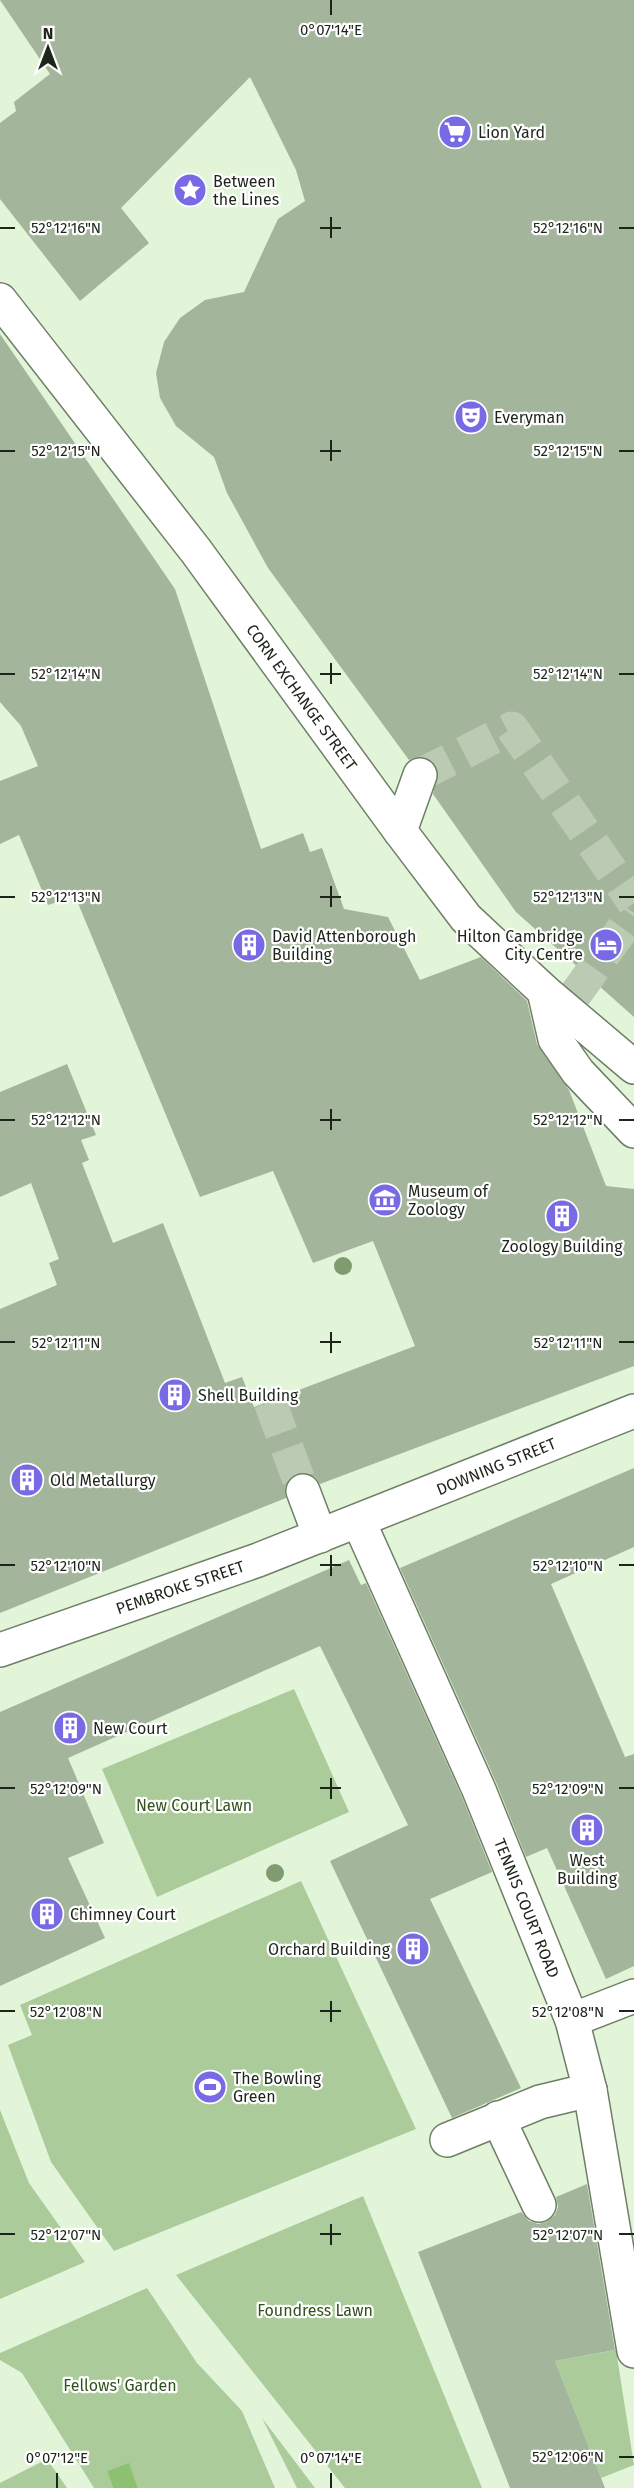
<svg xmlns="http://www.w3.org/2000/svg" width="634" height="2488" viewBox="0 0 634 2488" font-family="'Fira Sans',sans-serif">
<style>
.green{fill:#abcb9b}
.water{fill:#8ec071}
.building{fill:#a3b59a}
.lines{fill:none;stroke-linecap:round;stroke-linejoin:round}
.minor-tunnel{stroke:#bbcbb3;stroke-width:33;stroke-dasharray:33 16;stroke-linecap:butt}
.minor-casing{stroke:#6e7f66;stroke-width:36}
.minor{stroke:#fff;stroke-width:33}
.tree{fill:#819b71}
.ticks{fill:none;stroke:#1d241a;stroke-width:2}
.labels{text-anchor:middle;stroke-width:4.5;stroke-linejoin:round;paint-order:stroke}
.poi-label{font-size:16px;fill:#1d241a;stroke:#fff;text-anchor:start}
.street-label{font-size:16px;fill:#1d241a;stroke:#fff}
.park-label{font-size:16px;fill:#31521c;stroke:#fff}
.ticks-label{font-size:15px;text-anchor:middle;fill:#1d241a;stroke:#fff;stroke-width:4.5;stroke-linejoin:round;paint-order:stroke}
</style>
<rect width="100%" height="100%" fill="#e2f5d9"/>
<g class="green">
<polygon points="294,1689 349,1812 157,1897 102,1769"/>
<polygon points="301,1881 416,2129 114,2251 51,2162 8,2045 32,2035 20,2005"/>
<polygon points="0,2110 29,2183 85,2262 0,2299"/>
<polygon points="363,2196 482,2488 345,2488 176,2275"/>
<polygon points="147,2288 197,2363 242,2411 275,2488 138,2488 129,2464 107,2471 113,2488 94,2488 22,2373 0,2360 0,2353"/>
<polygon points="616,2350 634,2465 601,2478 555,2361"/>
<polygon points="262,2418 315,2488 297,2488"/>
<polygon points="47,2459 67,2488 0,2488 0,2483"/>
</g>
<polygon class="water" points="129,2463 138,2488 113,2488 107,2471"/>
<g class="building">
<polygon points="0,0 634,0 634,1017 516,912 433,794 438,772 435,763 426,757 417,757 409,760 268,568 227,493 214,457 176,426 160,398 156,373 164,342 180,318 205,300 244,292 278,219 305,201 296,170 250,77 121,208 149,243 80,301 0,199 0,123 16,111 14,102 50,74"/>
<polygon points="0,334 175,589 261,849 303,833 310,852 322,848 344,909 388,917 420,980 481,957 527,1001 537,1044 569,1090 606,1186 634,1189 634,1366 320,1484 315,1477 307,1473 296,1474 289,1479 285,1487 286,1498 0,1613 0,1309 57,1285 49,1263 59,1259 31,1183 0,1197 0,1092 67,1064 96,1135 81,1140 89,1160 82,1163 113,1243 163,1223 225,1383 242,1377 254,1407 415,1346 373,1241 313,1263 273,1171 200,1197 75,896 48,905 19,835 0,844 0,781 38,766 21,726 0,702"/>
<polygon points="634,1468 634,1547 551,1584 625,1757 634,1754 634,1966 606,1979 547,1848 526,1857 496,1782 400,1568"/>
<polygon points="349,1560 361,1585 366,1583 462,1797 492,1872 430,1899 521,2088 452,2118 330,1861 408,1825 320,1646 68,1758 104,1843 68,1858 105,1938 0,1986 0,1712"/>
<polygon points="587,2184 615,2350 555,2361 605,2488 510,2488 418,2252 521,2212 529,2221 538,2224 546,2222 555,2215 558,2207 556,2197"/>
</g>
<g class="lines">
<g class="minor-tunnel">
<polyline points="420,775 512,728 634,903"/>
<polyline points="575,995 634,913"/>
<polyline points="270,1402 303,1491"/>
</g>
<g class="minor-casing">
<g id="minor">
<polyline points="0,300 196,551 400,831 466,918 544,991 634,1067"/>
<polyline points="400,831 420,775"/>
<polyline points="544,991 555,1039 578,1072 634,1131"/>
<polyline points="303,1491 320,1536"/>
<polyline points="359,1522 479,1790 572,2020 590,2090 634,2351"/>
<polyline points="0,1650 258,1560 634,1411"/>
<polyline points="572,2020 634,1996"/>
<polyline points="498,2118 539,2205"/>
<polyline points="447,2140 540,2102 590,2090"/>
</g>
</g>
<use href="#minor" class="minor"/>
</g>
<g class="tree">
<circle cx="343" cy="1266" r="9"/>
<circle cx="275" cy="1873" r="9"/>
</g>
<path class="ticks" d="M 331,0 L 331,15M 331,217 L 331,238M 0,228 L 15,228M 320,228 L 341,228M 619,228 L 634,228M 331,440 L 331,461M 0,451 L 15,451M 320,451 L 341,451M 619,451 L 634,451M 331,663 L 331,684M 0,674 L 15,674M 320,674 L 341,674M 619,674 L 634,674M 331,886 L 331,907M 0,897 L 15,897M 320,897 L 341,897M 619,897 L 634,897M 331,1109 L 331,1130M 0,1120 L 15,1120M 320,1120 L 341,1120M 619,1120 L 634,1120M 331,1332 L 331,1353M 0,1342 L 15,1342M 320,1342 L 341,1342M 619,1342 L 634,1342M 331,1555 L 331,1576M 0,1565 L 15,1565M 320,1565 L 341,1565M 619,1565 L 634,1565M 331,1778 L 331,1799M 0,1788 L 15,1788M 320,1788 L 341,1788M 619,1788 L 634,1788M 331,2001 L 331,2022M 0,2011 L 15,2011M 320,2011 L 341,2011M 619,2011 L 634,2011M 331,2224 L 331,2245M 0,2234 L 15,2234M 320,2234 L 341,2234M 619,2234 L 634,2234M 619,2457 L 634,2457M 57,2473 L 57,2488M 331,2473 L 331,2488"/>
<defs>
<g id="supermarket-disc" transform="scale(1.725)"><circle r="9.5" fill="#7869e4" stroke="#fff"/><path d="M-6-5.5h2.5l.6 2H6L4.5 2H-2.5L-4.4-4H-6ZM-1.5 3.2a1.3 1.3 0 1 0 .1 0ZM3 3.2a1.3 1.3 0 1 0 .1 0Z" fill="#fff"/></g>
<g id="sight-disc" transform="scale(1.725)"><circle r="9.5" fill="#7869e4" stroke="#fff"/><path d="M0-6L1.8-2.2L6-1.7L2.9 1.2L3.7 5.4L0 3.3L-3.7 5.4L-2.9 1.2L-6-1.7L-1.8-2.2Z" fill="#fff"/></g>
<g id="theatre-disc" transform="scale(1.725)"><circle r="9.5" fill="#7869e4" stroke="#fff"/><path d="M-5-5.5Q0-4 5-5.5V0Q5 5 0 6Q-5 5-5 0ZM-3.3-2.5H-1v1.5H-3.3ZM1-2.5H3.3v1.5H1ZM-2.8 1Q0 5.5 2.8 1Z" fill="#fff"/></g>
<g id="building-disc" transform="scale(1.725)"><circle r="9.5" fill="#7869e4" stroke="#fff"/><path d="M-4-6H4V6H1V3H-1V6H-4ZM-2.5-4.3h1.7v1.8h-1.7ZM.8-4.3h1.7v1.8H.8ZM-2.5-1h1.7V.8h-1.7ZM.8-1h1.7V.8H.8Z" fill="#fff"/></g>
<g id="hotel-disc" transform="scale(1.725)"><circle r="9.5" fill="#7869e4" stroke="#fff"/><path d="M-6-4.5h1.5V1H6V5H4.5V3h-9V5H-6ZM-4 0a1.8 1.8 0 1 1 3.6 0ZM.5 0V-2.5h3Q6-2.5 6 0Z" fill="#fff"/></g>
<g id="museum-disc" transform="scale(1.725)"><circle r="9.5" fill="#7869e4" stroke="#fff"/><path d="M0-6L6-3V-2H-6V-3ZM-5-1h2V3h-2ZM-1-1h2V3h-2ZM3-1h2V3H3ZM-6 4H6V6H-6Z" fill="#fff"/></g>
<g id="stadium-disc" transform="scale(1.725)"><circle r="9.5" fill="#7869e4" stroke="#fff"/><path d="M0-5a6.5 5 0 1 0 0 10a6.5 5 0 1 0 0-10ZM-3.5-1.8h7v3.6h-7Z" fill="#fff"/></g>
</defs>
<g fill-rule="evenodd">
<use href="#supermarket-disc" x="455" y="132"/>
<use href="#sight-disc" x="190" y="190"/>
<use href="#theatre-disc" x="471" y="417"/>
<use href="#building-disc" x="249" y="945"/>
<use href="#hotel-disc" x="606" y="945"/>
<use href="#museum-disc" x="385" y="1200"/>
<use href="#building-disc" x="562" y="1216"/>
<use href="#building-disc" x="175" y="1395"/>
<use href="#building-disc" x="27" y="1480"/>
<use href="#building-disc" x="70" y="1728"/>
<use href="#building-disc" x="587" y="1830"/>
<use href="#building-disc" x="47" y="1914"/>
<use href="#building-disc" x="413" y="1949"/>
<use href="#stadium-disc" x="210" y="2087"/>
</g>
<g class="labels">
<g class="poi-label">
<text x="478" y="138">Lion Yard</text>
<text x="213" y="187">Between<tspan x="213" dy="18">the Lines</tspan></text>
<text x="494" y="423">Everyman</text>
<text x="272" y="942">David Attenborough<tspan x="272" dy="18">Building</tspan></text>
<text x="583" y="942" text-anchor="end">Hilton Cambridge<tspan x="583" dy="18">City Centre</tspan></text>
<text x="408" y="1197">Museum of<tspan x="408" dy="18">Zoology</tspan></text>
<text x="562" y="1252" text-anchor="middle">Zoology Building</text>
<text x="198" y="1401">Shell Building</text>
<text x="50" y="1486">Old Metallurgy</text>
<text x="93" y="1734">New Court</text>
<text x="587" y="1866" text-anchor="middle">West<tspan x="587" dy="18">Building</tspan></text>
<text x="70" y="1920">Chimney Court</text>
<text x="390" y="1955" text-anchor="end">Orchard Building</text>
<text x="233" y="2084">The Bowling<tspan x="233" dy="18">Green</tspan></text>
</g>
<g class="street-label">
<text transform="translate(302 697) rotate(54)" y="6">CORN EXCHANGE STREET</text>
<text transform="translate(496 1466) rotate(-22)" y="6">DOWNING STREET</text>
<text transform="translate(180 1587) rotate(-19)" y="6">PEMBROKE STREET</text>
<text transform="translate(527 1908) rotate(68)" y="6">TENNIS COURT ROAD</text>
</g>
<g class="park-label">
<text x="194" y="1811">New Court Lawn</text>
<text x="315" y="2316">Foundress Lawn</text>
<text x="120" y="2391">Fellows' Garden</text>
</g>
</g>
<g class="ticks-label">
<text x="331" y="35">0°07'14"E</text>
<text x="66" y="233">52°12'16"N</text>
<text x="568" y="233">52°12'16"N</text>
<text x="66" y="456">52°12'15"N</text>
<text x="568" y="456">52°12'15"N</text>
<text x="66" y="679">52°12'14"N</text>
<text x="568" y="679">52°12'14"N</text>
<text x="66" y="902">52°12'13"N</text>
<text x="568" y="902">52°12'13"N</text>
<text x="66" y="1125">52°12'12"N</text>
<text x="568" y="1125">52°12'12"N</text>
<text x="66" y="1348">52°12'11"N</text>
<text x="568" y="1348">52°12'11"N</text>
<text x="66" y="1571">52°12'10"N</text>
<text x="568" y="1571">52°12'10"N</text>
<text x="66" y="1794">52°12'09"N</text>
<text x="568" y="1794">52°12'09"N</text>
<text x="66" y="2017">52°12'08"N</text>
<text x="568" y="2017">52°12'08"N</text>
<text x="66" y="2240">52°12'07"N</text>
<text x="568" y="2240">52°12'07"N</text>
<text x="568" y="2462">52°12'06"N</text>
<text x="57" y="2463">0°07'12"E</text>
<text x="331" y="2463">0°07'14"E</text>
</g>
<g transform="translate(48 48)" stroke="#ffffff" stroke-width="4.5" paint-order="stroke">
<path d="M0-4.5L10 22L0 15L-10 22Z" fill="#1d241a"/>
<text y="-9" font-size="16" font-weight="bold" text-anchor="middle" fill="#1d241a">N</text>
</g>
</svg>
